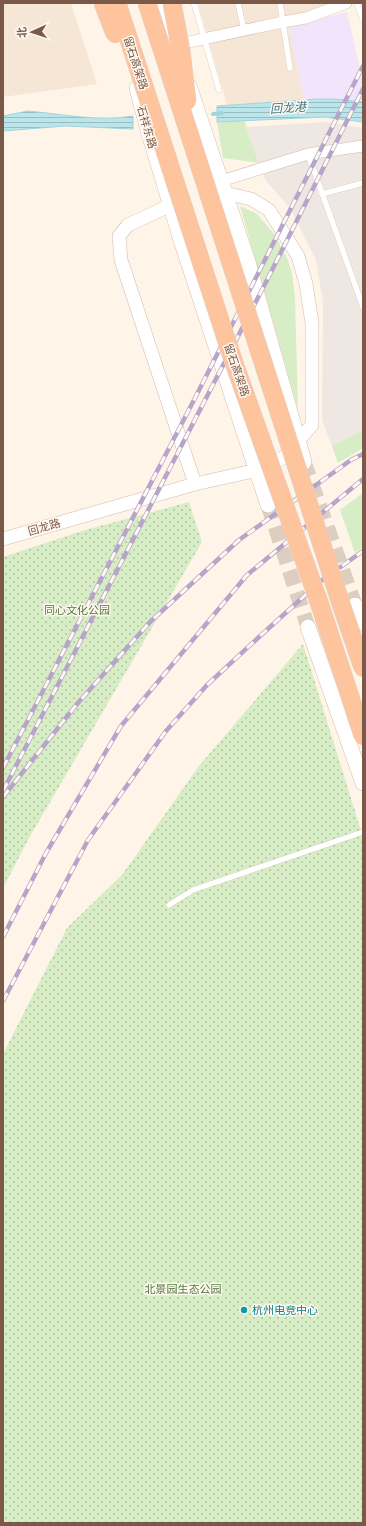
<svg xmlns="http://www.w3.org/2000/svg" width="366" height="1526" viewBox="0 0 366 1526" font-family="Overpass,'Noto Sans SC',sans-serif">
<style>
.residential{fill:#f6e6d6}
.industrial{fill:#efe7e1}
.education{fill:#f2e4fb}
.green{fill:#d7edc5}
.park{fill:url(#park-dots)}
.water{fill:url(#water-rules);stroke:#a0d5dc}
.lines{fill:none;stroke-linecap:round;stroke-linejoin:round}
.stream{stroke:#a0d5dc;stroke-width:4}
.secondary-tunnel{stroke:#ddcec0;stroke-width:15;stroke-dasharray:15 8;stroke-linecap:butt}
.service-casing{stroke:#d2bbac;stroke-width:6}
.minor-casing{stroke:#d2bbac;stroke-width:12}
.tertiary-casing{stroke:#d2bbac;stroke-width:14}
.secondary-casing{stroke:#d7bdac;stroke-width:16}
.service{stroke:#fff;stroke-width:5.5}
.minor{stroke:#fff;stroke-width:11}
.tertiary{stroke:#fff;stroke-width:13}
.secondary{stroke:#fff;stroke-width:15}
.rail-casing{stroke:#b7a4ca;stroke-width:4.5}
.rail{stroke:#fff8f0;stroke-width:3;stroke-dasharray:9;stroke-linecap:butt}
.trunk-bridge-casing{stroke:#ddd4d0;stroke-width:19;stroke-linecap:butt}
.trunk-bridge{stroke:#fec49d;stroke-width:18}
.culture-dot{fill:#0f9aa8;stroke:#fff8f0;stroke-width:1.5}
.labels{text-anchor:middle;stroke-width:3;stroke-linejoin:round;paint-order:stroke}
.street-label{font-size:11px;fill:#7b5949;stroke:#fff8f0}
.park-label{font-size:11px;fill:#527b3d;stroke:#fff8f0}
.culture-label{font-size:11px;fill:#0d838f;stroke:#fff8f0;text-anchor:start}
.water-label{font-size:12px;font-style:italic;fill:#3b7881;stroke:#fff8f0}
</style>
<defs>
<pattern id="park-dots" width="8" height="8" patternUnits="userSpaceOnUse"><rect width="8" height="8" fill="#d7edc5"/><path d="M2 2h.1M6 6h.1" fill="none" stroke="#b3c3a2" stroke-width="1.8" stroke-linecap="round"/></pattern>
<pattern id="water-rules" width="6" height="5" patternUnits="userSpaceOnUse"><rect width="6" height="5" fill="#bae5ea"/><path d="M0 2.5h6" fill="none" stroke="#9cbdc0"/></pattern>
</defs>
<rect width="100%" height="100%" fill="#fef5e8"/>
<g class="residential">
<polygon points="3,3 71,3 97,84 3,97"/>
<polygon points="198,3 332,3 304,13 288,15 304,100 227,105"/>
</g>
<polygon class="industrial" points="326,122 363,128 363,430 332,446 322,420 323,302 316,260 290,208 266,181 246,127"/>
<polygon class="education" points="347,12 363,82 363,103 334,99 304,100 289,27"/>
<g class="green">
<polygon points="245,120 246,127 259,163 223,158 217,122"/>
<polygon points="240,206 257,214 275,235 287,258 292,272 295,298 298,409"/>
<polygon points="363,430 363,448 338,463 332,446"/>
<polygon points="363,493 363,547 355,553 340,510"/>
</g>
<g class="park">
<polygon points="189,502 202,542 29,838 3,888 3,557 85,530"/>
<polygon points="303,644 363,837 363,1523 3,1523 3,1054 67,928 122,875 199,766"/>
</g>
<g class="water">
<polygon points="318,99 334,99 363,102 363,122 324,117 217,122 217,106"/>
<path d="M 28,111 C 62,114 99,122 133,116 L 133,129 L 65,126 L 3,131 L 3,116 Z"/>
</g>
<g class="lines">
<polyline class="stream" points="213,114 222,113"/>
<g class="secondary-tunnel">
<polyline points="304,462 355,605"/>
<polyline points="268,505 308,627"/>
</g>
<g class="service-casing">
<g id="service">
<polyline points="194,3 219,90"/>
<polyline points="238,3 244,30"/>
<polyline points="280,3 290,68"/>
<polyline points="357,3 363,20"/>
<polyline points="308,154 363,307"/>
<polyline points="322,194 363,183"/>
<polyline points="169,905 193,890 363,832"/>
</g>
</g>
<g class="minor-casing">
<g id="minor">
<polyline points="175,45 283,22 306,18 346,3"/>
<polyline points="221,181 308,154 363,146"/>
</g>
</g>
<g class="tertiary-casing">
<g id="tertiary">
<polyline points="171,205 128,225 119,236 121,260 195,484"/>
<polyline points="3,539 195,484 257,470 283,458 312,425 312,323 306,284 298,256 269,210 251,199 225,193"/>
</g>
</g>
<g class="secondary-casing">
<g id="secondary">
<polyline points="161,3 172,35"/>
<polyline points="189,86 248,262 304,462"/>
<polyline points="137,88 148,130 182,243 268,505"/>
<polyline points="355,605 363,623"/>
<polyline points="308,627 363,783"/>
</g>
</g>
<use href="#service" class="service"/>
<use href="#minor" class="minor"/>
<use href="#tertiary" class="tertiary"/>
<use href="#secondary" class="secondary"/>
<g class="rail-casing">
<g id="rail">
<polyline points="3,768 194,400 363,66"/>
<polyline points="3,791 264,286 363,89"/>
<polyline points="3,797 77,704 150,622 239,540 351,460 363,454"/>
<polyline points="3,937 46,853 121,726 247,575 363,479"/>
<polyline points="3,1001 88,840 166,731 207,685 259,637 322,580 363,551"/>
</g>
</g>
<use href="#rail" class="rail"/>
<g class="trunk-bridge-casing">
<g id="trunk-bridge">
<polyline points="103,3 115,34"/>
<polyline points="117,3 233,360 320,605 363,736"/>
<polyline points="147,3 341,604 363,668"/>
<polyline points="172,3 181,51 187,101"/>
</g>
</g>
<use href="#trunk-bridge" class="trunk-bridge"/>
</g>
<circle class="culture-dot" cx="244" cy="1310" r="4"/>
<g class="labels">
<g class="street-label">
<text transform="translate(136 63) rotate(72)" y="4">留石高架路</text>
<text transform="translate(147 127) rotate(74)" y="4">石祥东路</text>
<text transform="translate(237 370) rotate(71)" y="4">留石高架路</text>
<text transform="translate(44 527) rotate(-16)" y="4">回龙路</text>
</g>
<g class="park-label">
<text x="77" y="614">同心文化公园</text>
<text x="183" y="1293">北景园生态公园</text>
</g>
<g class="culture-label">
<text x="252" y="1314">杭州电竞中心</text>
</g>
<g class="water-label">
<text transform="translate(288 108) rotate(-4)" y="4">回龙港</text>
</g>
</g>
<rect width="366" height="1526" fill="none" stroke="#7b5949" stroke-width="8"/>
<g transform="translate(32 32) rotate(267)" stroke="#fff8f0" stroke-width="3" paint-order="stroke">
<path d="M0-3L7 15L0 10L-7 15Z" fill="#7b5949"/>
<text y="-6" font-size="11" font-weight="bold" text-anchor="middle" fill="#7b5949">北</text>
</g>
</svg>
